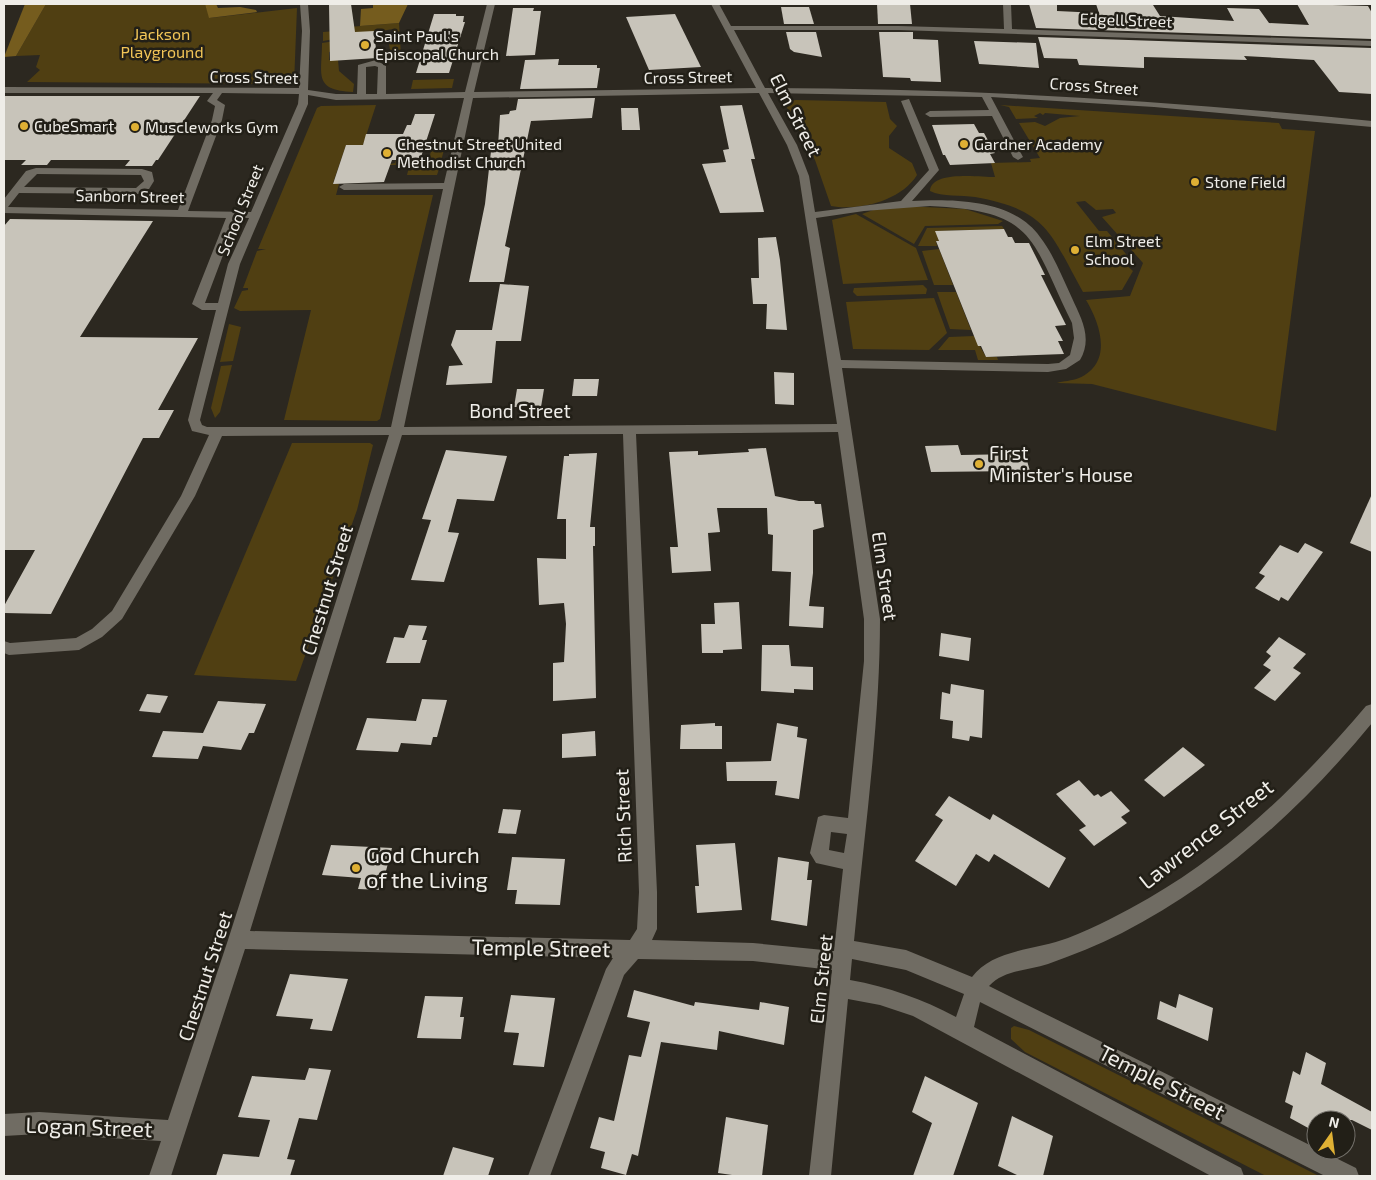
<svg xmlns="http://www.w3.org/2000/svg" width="1376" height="1180" viewBox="0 0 1376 1180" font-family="'Exo 2',sans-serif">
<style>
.green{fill:#503f12}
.forest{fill:#755c1e}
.building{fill:#c8c4ba}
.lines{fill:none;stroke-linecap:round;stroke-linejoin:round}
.minor{fill:#706c63;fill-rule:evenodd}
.poi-dot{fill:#dfb034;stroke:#221f17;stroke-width:2}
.labels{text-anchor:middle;stroke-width:5;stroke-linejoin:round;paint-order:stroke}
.far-street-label{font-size:16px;fill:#efede8;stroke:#221f17}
.far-park-label{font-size:16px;fill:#f2c557;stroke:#221f17}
.far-poi-label{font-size:16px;fill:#efede8;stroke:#221f17;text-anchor:start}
.street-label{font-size:19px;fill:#efede8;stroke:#221f17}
.poi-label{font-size:19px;fill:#efede8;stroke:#221f17;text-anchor:start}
.near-street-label{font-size:22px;fill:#efede8;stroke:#221f17}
.near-poi-label{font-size:22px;fill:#efede8;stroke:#221f17;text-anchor:start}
</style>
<rect width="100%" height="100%" fill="#2c2820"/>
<g class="green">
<polygon points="46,4 205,4 210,18 297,8 294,84 27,82 40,70 36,67 40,55 16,56"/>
<polygon points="399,23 401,55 391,56 389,44 395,43 393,29 323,41 323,32 336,31 336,28"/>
<path d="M 335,41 L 352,49 L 329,52 L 329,60 L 338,60 L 339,71 L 354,84 L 353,92 C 313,90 322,75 322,43 Z"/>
<polygon points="454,79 452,88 411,89 413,80"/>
<path d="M 796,100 L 886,102 L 890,119 L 897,126 L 889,136 L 889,148 L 912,163 L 917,175 C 901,201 859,211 831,206 L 815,160 L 784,102 Z"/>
<polygon points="376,105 363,145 346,145 333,183 339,184 336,195 433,195 380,419 377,421 284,420 311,310 240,311 234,308 242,291 248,290 248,288 243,288 257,251 266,249 258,249 317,108 321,106"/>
<path d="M 1000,105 L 1279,123 L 1282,129 L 1315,131 L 1276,431 L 1092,384 L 1057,383 C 1063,381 1072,381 1079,378 C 1113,363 1101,325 1086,300 L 1130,296 L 1143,263 L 1102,217 L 1116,213 L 1113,209 L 1096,210 L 1085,201 L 1076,202 L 1099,231 L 1107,231 L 1135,265 L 1124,263 L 1133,271 L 1122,290 L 1083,292 C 1050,233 1048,210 975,197 C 962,195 942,197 930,191 C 931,170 980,177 995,177 L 991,163 L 1031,162 L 1030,159 L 1040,158 L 1019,123 L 1035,122 L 1045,126 L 1060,118 L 1080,116 L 1045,113 L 1043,115 L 1040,113 L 1034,116 L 1038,118 L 1016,119 L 1009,107 Z"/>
<polygon points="446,142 440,165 386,165 395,163 396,160 429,160 432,146 392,143"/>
<polygon points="440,166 437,175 407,175 409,167"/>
<polygon points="904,206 965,209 1003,221 998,224 925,226 914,244 862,214 879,208"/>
<polygon points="856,214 916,248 928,280 843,284 832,220"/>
<polygon points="1002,226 1004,229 936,231 939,241 936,241 937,246 918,246 927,228"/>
<polygon points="939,249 953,285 934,285 922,251"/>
<polygon points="923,285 927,289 926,294 857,296 853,292 854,288"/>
<polygon points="937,292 956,292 971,330 950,329"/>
<polygon points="934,298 947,333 929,350 853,349 846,302"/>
<polygon points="229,324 241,327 233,361 220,362"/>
<polygon points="974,336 986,357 997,357 998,360 978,360 975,350 938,350 949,337"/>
<polygon points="232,365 220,412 215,418 211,408 221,366"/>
<polygon points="292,443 370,443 373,445 357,510 296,681 194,675"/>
<polygon points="1014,1026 1029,1030 1319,1176 1266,1176 1025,1052 1011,1039 1011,1028"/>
</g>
<g class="forest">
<polygon points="25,4 46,4 16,56 4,57"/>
<polygon points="205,4 216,4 218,8 240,7 256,10 257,12 209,18"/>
<polygon points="373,4 408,4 399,23 360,26 361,9 373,8"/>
</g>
<g class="building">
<polygon points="329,4 351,4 355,32 374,31 377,58 330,61"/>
<polygon points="877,4 910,4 912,24 878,24"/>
<polygon points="1029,4 1057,4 1057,11 1099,13 1096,4 1153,5 1160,16 1234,21 1227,8 1259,9 1269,23 1309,25 1297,4 1368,6 1372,13 1372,39 1036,28"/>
<polygon points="781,7 809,7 814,24 784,24"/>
<polygon points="513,8 534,8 533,11 541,11 535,55 506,56"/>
<polygon points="434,14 456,14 456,16 464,16 463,22 465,22 449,73 416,73"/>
<polygon points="675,14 701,67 649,70 626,17"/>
<polygon points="786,32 816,32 822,57 794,52 790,49"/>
<polygon points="879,32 913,32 913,39 938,40 941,82 911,81 910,78 883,77"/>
<polygon points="1038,37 1372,48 1372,94 1339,92 1314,60 1244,56 1247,60 1144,57 1144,68 1079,65 1077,59 1044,58"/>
<polygon points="974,41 1036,43 1039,68 979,64"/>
<polygon points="559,59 558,65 597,65 597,68 600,68 597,88 520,89 525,60"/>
<polygon points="4,96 200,96 158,160 156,160 152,166 125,166 130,160 51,160 47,165 21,165 26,160 4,160"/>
<polygon points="595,98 592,118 531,121 505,246 510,248 504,282 469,282 485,204 491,151 494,146 498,146 500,115 509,114 510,111 516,110 518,99"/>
<polygon points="742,105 755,159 751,159 764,212 720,213 702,164 726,162 723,150 729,149 720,106"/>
<polygon points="621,108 638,108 640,130 622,130"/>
<polygon points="415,114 435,114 420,160 392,160 384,182 333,184 346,145 363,145 366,134 403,134 407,125 411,125"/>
<polygon points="974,124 979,133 984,133 995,153 990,154 995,163 950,165 945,155 943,155 932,125"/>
<polygon points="10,219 153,221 80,337 198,338 158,410 174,410 159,438 143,438 51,614 4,613 4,606 35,550 4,550 4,226"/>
<polygon points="1004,229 1008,237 1012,237 1015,243 1029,243 1045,275 1041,275 1066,325 1055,326 1063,341 1058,341 1064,354 986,357 981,346 978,346 936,241 939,241 935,231"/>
<polygon points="776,237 780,260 787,330 766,329 767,304 753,304 751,278 759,278 758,238"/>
<polygon points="500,284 529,286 521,341 496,341 492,383 446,385 449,366 463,365 451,345 456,330 492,330"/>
<polygon points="774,372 794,373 794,405 775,404"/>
<polygon points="574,379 599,379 597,396 572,396"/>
<polygon points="517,389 544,389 541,407 514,407"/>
<polygon points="958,445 961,455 1025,454 1030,471 931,472 925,446"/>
<polygon points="766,448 775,496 799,501 814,501 815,504 821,504 824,527 813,530 813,573 809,606 824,607 823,628 789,626 791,572 772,571 773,535 768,534 767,508 717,508 720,532 708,533 711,571 672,573 670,547 678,547 669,452 698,451 698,455 749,452 748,449"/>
<polygon points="446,450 507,456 494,501 457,499 448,532 459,533 444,582 411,580 431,520 422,519"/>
<polygon points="597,453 590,527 595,527 595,546 593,546 596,698 553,701 553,663 564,662 566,624 564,603 539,605 537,558 566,559 566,519 557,519 564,456 569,456 569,454"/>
<polygon points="1372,494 1372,552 1350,543"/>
<polygon points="1305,543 1323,552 1288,601 1281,597 1279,601 1255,588 1265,576 1259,573 1280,545 1298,553"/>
<polygon points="739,602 742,649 723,650 723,653 702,653 701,624 715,624 714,603"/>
<polygon points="409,625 427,626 422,640 427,640 420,663 386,663 394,637 404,638"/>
<polygon points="941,633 971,638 969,661 939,656"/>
<polygon points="1279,637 1306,654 1293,668 1301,673 1275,701 1254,688 1271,670 1263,665 1271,656 1266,652"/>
<polygon points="762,645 789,645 791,666 813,667 813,690 794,689 794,693 761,691"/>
<polygon points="951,684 984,690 982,738 970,736 969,741 952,738 953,721 940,719 942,692 950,694"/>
<polygon points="147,694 168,696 160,713 139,711"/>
<polygon points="422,699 447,700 437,737 433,737 431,745 401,743 398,752 356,750 367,718 416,721"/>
<polygon points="218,701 266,704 254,733 249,733 241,750 203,746 198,759 152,757 163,731 203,733"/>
<polygon points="715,723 715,726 722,726 722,749 680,749 681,725"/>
<polygon points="777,723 798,727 797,737 807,739 799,799 775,795 777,781 727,781 726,762 771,761"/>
<polygon points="595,731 596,756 562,758 562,734"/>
<polygon points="1183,747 1205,765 1164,797 1144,780"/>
<polygon points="1079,780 1094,796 1098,794 1101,797 1111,791 1130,811 1121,817 1127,823 1094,846 1079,830 1086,826 1056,794"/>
<polygon points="949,796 990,820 993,814 1066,858 1049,888 994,854 989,862 976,854 956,886 915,861 943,820 935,815"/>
<polygon points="503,809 521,810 516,834 498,833"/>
<polygon points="735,843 742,910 697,913 695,886 699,886 696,845"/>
<polygon points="331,845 392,848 381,890 358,889 361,878 322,875"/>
<polygon points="512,857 565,859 560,905 515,904 517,890 507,890"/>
<polygon points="778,857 809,862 807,880 812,880 807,926 771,920"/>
<polygon points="290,974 348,979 332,1031 310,1029 313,1019 276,1016"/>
<polygon points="634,990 694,1006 695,1002 759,1010 760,1002 789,1007 784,1045 719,1031 717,1050 661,1042 638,1156 632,1154 626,1175 601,1168 605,1152 590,1148 599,1117 614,1121 629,1055 641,1057 650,1022 627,1017"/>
<polygon points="1179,994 1213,1008 1208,1041 1157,1019 1160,1001 1176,1008"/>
<polygon points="511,995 555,998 544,1067 513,1065 519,1033 504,1032"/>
<polygon points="425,996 463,997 460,1017 464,1017 461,1039 417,1038"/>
<polygon points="1306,1052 1326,1063 1321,1084 1372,1112 1372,1130 1352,1120 1312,1120 1310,1129 1290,1118 1293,1106 1285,1102 1293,1071 1300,1075"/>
<polygon points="309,1068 331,1070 317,1120 299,1118 287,1159 295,1160 290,1176 216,1176 223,1154 259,1157 270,1120 238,1117 252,1076 305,1080"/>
<polygon points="925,1076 978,1103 953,1176 913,1176 932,1123 912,1112"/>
<polygon points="1012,1116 1053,1136 1043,1176 1019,1176 998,1166"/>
<polygon points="726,1117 768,1125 762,1176 739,1176 718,1173"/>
<polygon points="453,1147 494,1158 488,1176 443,1176"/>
</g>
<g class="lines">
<path class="minor" d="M 300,4 L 308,4 L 310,31 L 308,90 L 336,94 L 357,94 L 358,65 L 376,60 L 386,66 L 386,94 L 465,92 L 487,4 L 495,4 L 474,92 L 756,88 L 711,4 L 719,4 L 731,26 L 899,26 L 1004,29 L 1003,4 L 1011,4 L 1012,29 L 1372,41 L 1372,46 L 899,30 L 734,30 L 765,88 C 969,88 1170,101 1372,121 L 1372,127 L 1154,107 L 991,97 L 1023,157 L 1018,160 L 1013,157 L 992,116 L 930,117 L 925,114 L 930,111 L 989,110 L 982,97 L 768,93 L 797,145 L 809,176 L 815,212 L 901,201 L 929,170 L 901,101 L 909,99 L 939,170 L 912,201 C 954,199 1013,199 1040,237 C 1054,255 1062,277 1072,298 C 1081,318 1093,338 1080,360 L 1066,369 L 1048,372 L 842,368 L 880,619 C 880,726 864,834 854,941 L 906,950 L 972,977 C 993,949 1037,950 1068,938 C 1096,927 1123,913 1149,898 C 1233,850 1304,779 1366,706 L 1372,704 L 1372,723 C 1303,807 1220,883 1122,933 C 1098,945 1073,955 1048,964 C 1028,971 1005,969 989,986 L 1356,1168 L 1359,1176 L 1325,1176 L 980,1002 L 974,1027 L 1241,1168 L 1244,1176 L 1211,1176 L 913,1016 L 880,1005 L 848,999 L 831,1176 L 809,1176 L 832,970 L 753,961 L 638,959 L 624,975 L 550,1176 L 528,1176 L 606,969 L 613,958 L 245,949 L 171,1176 L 149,1176 L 161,1141 L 39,1134 L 4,1136 L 4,1114 L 39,1112 L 168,1120 L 228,940 L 389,435 L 222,436 L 195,496 L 122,619 L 102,637 L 79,650 L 9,655 L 4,653 L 4,641 L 10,643 L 76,638 L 92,629 L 112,611 L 181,496 L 209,435 L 192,431 L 188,420 L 216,310 L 202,310 L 192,304 L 226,218 L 4,213 L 4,199 L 26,171 L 36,168 L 142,169 L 152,172 L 154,181 L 149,189 L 138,194 L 19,193 L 8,207 L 178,210 L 212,120 L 215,106 L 207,101 L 213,93 L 4,93 L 4,87 L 299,88 L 302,31 ZM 375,66 L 378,67 L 377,94 L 366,94 L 366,67 ZM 222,93 L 299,94 L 298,104 L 251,212 L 188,211 L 222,120 L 225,105 L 217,100 ZM 759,93 L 787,145 L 799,176 L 837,424 L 404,427 L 473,98 ZM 308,95 L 336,100 L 464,98 L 444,183 L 344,184 L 339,187 L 344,190 L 443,189 L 391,427 L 207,427 L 202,425 L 200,420 L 240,264 L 308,104 ZM 37,174 L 141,175 L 144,181 L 136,188 L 24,187 ZM 930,206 C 1037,211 1030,238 1072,323 L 1074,338 L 1070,355 L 1059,363 L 1048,364 L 841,360 L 816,218 L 864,211 ZM 237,218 L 249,218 L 228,264 L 218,303 L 205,303 ZM 838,432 L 864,619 L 864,661 L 848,818 L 824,815 L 818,817 L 810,853 L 816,863 L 843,869 L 834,951 L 753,943 L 652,940 L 657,929 L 657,892 L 636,434 ZM 623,434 L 639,892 L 637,929 L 630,940 L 250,931 L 402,435 ZM 831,832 L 847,834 L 844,853 L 829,850 ZM 852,959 L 906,970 L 964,994 L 956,1017 C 922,999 889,987 850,980 Z"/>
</g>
<g class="poi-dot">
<circle cx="365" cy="45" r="5"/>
<circle cx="24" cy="126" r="5"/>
<circle cx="135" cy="127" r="5"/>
<circle cx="964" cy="144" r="5"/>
<circle cx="387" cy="153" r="5"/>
<circle cx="1195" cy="182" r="5"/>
<circle cx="1075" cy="250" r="5"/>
<circle cx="979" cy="464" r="5"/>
<circle cx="356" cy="868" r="5"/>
</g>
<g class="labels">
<g class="far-street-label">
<text transform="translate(1126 20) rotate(2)" y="6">Edgell Street</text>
<text transform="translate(254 77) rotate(1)" y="6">Cross Street</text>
<text transform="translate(688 77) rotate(-1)" y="6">Cross Street</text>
<text transform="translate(1094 86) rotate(4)" y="6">Cross Street</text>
<text transform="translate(130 196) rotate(1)" y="6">Sanborn Street</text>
<text transform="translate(240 210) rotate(-68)" y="6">School Street</text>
</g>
<g class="far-park-label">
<text x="162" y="40">Jackson<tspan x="162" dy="18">Playground</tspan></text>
</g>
<g class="far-poi-label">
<text x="375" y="42">Saint Paul's<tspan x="375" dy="18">Episcopal Church</tspan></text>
<text x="34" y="132">CubeSmart</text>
<text x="145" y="133">Muscleworks Gym</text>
<text x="397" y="150">Chestnut Street United<tspan x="397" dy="18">Methodist Church</tspan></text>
<text x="974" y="150">Gardner Academy</text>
<text x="1205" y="188">Stone Field</text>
<text x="1085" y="247">Elm Street<tspan x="1085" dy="18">School</tspan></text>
</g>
<g class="street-label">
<text transform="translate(796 115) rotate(63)" y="7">Elm Street</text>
<text x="520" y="418">Bond Street</text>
<text transform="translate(885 576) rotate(82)" y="7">Elm Street</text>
<text transform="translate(327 590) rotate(-73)" y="7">Chestnut Street</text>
<text transform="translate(623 816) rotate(-92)" y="7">Rich Street</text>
<text transform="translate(205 976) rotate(-72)" y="7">Chestnut Street</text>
<text transform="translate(821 979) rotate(-84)" y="7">Elm Street</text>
</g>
<g class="poi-label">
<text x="989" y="460">First<tspan x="989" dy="22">Minister's House</tspan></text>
</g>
<g class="near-street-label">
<text transform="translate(1206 834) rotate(-38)" y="8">Lawrence Street</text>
<text transform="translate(541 948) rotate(1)" y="8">Temple Street</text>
<text transform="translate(1162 1082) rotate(27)" y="8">Temple Street</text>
<text transform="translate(89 1127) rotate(2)" y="8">Logan Street</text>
</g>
<g class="near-poi-label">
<text x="366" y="863">God Church<tspan x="366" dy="25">of the Living</tspan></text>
</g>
</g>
<rect width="1376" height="1180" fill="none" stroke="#efede8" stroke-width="10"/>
<g transform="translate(1331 1135) rotate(14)"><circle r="24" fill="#221f17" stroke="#74716b"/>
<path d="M0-4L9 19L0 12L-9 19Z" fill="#dfb034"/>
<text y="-8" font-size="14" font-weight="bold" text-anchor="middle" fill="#efede8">N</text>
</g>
</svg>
